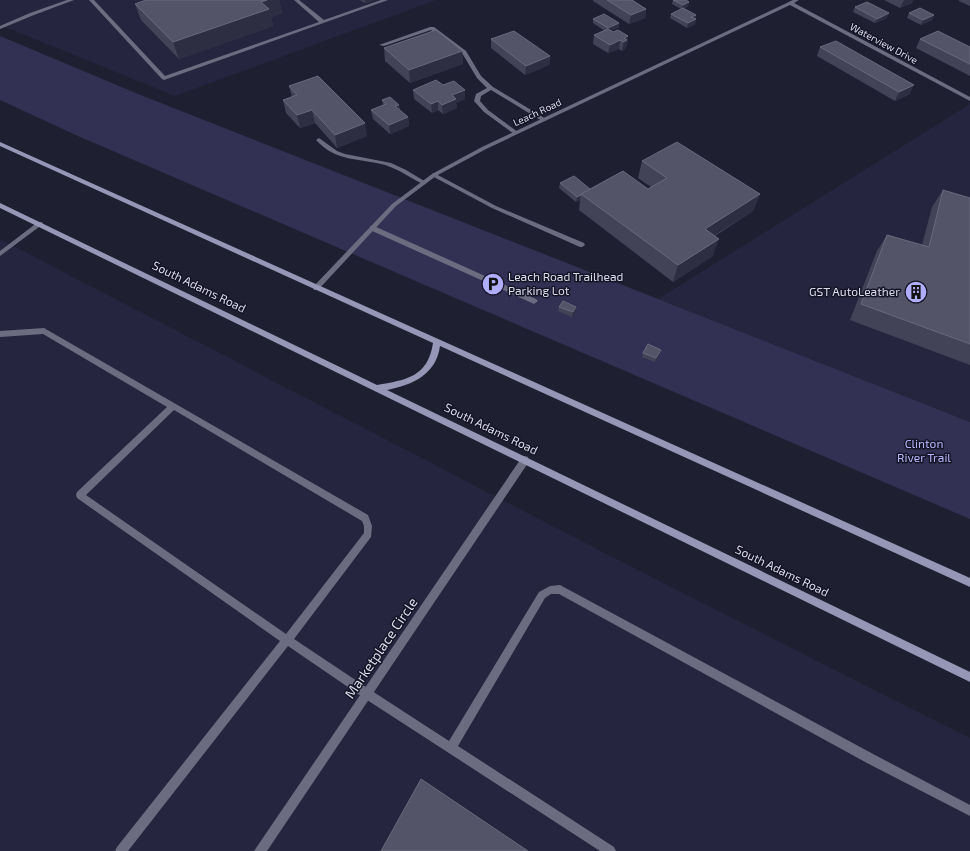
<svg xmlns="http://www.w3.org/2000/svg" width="970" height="851" viewBox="0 0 970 851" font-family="'Exo 2',sans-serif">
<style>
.built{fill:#26253f}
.green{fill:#323154}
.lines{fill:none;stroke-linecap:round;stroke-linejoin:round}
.lane{fill:#6c6c80;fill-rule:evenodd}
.street{fill:#6c6c80;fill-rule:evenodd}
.secondary{fill:#9697b6;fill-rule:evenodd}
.wall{fill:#434358}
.shaded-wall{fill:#2e2e42}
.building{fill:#545468;stroke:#69697c}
.labels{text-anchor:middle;stroke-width:3;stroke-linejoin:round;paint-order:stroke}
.far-street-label{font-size:10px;fill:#dbdce9;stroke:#161528}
.poi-label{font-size:12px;fill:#dbdce9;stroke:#161528;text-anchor:start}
.street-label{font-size:12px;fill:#dbdce9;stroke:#161528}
.park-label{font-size:12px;fill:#b8b7fd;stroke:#161528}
.near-street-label{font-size:14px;fill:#dbdce9;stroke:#161528}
</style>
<rect width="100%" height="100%" fill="#1f1f32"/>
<g class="built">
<polygon points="0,0 436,0 175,96 0,25"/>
<polygon points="970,104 970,422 658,299"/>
<polygon points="0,239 645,574 970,738 970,851 0,851"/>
</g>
<polygon class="green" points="0,36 138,94 970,422 970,519 78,136 0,100"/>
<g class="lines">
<g class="lane">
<polygon points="89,0 94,0 165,76 319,22 294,0 299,0 324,20 381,0 388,0 164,80 162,79"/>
<polygon points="430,27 434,27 466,51 481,76 493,87 546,119 546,121 542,121 491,90 481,96 480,101 488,110 519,133 514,134 484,112 474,101 476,94 487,88 477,78 462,53 431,30 384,46 379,45"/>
<path d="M 319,138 L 337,151 L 345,154 L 391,163 L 406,170 L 426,182 L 425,183 L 421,183 C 409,177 398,169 385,165 C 359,158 336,162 316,140 Z"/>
<polygon points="434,173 496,206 584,243 585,245 582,247 580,247 492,208 432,176 432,174"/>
<polygon points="38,222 42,222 43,224 0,256 0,251"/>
<polygon points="370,226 374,226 536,299 538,301 534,304 532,303 370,230"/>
<path d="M 44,328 L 368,515 L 372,526 L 371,537 L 294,639 L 372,691 L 449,741 L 539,592 L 550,586 L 560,585 L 875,755 L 970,805 L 970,816 L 867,763 L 559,594 L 551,594 L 545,598 L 458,746 L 614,847 L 616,851 L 600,851 L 364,698 L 288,646 L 128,851 L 115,851 L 117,847 L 280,641 L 77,498 L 76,495 L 77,492 L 167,407 L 43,334 L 0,337 L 0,331 ZM 174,410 L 362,521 L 364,526 L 364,533 L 286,634 L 86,495 Z"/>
</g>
<g class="street">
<polygon points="67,0 74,0 34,15 0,29 0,26 30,13"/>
<polygon points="793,0 799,0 794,3 970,97 970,101 790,5 486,149 436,176 396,206 318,290 314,290 313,288 314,286 392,204 432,174 482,147"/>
<polygon points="525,456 528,457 529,460 528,463 267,851 254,851 522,457"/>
</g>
<path class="secondary" d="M 0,142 L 970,578 L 970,587 L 440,346 C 436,375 412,385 387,390 L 970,672 L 970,682 L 0,208 L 0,203 L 377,385 C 406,380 428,377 433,343 L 0,146 Z"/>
</g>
<g class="wall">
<polygon points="145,0 279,0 282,13 271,17 273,26 179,59 141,20 135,4"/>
<polygon points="360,0 375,0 365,3"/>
<polygon points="593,0 632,0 646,9 645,18 629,24 593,1"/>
<polygon points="673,0 686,0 689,2 688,6 684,9 696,15 695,19 696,19 695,24 687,28 670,18 671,14 681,9 672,4"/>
<polygon points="884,0 913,0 912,3 900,8"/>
<polygon points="959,0 970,0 970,6 959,1"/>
<polygon points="855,7 887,18 875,23 853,12"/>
<polygon points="909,13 934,15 932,20 921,25 907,18"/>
<polygon points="593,19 619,27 611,31 613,32 628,36 627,45 626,46 625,49 622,51 619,49 608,53 593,44 594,35 605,31 593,23"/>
<polygon points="491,39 550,56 549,65 525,75 491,48"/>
<polygon points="920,39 970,47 970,76 916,48"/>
<polygon points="820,47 910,94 895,101 817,56"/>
<polygon points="384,48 462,51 463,64 410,83 385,61"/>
<polygon points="443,85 465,99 456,103 457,108 443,114 438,110 432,113 414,99 413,90"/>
<polygon points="289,86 367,136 337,148 315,123 300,128 286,113 283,100 292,97"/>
<polygon points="382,100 399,105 400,110 408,117 409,126 390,134 373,119 371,110 383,105"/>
<polygon points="642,161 760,194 753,211 715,236 713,256 673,282 579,210 580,200 576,202 559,188 560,183 590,189 648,189 651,187 638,178"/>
<polygon points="943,190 970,198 970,365 850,320 877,251 887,235 922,245 932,207"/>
<polygon points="559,307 576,311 572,317 558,311"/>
<polygon points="643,353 660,354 655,362 642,357"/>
</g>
<g class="shaded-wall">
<polygon points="267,0 279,0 282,13 271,17 273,26 179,59 173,42 261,2"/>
<polygon points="365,0 375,0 365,3"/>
<polygon points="904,0 913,0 912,3 900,8"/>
<polygon points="689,2 688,6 682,9 683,5"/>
<polygon points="646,9 645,18 629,24 631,15"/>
<polygon points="889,13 887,18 875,23 877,19"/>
<polygon points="696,15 694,19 691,17"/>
<polygon points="934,15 932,20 921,25 923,20"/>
<polygon points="696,19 695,24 687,28 688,23"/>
<polygon points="619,23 619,27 608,32 608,28"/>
<polygon points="628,36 627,45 626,46 625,49 622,51 624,38"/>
<polygon points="620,40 619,49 608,53 610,45"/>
<polygon points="462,51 463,64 410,83 409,70"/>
<polygon points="550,56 549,65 525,75 526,66"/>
<polygon points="914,85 910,94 895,101 899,92"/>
<polygon points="465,90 465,99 456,103 457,108 443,114 442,105 452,95"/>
<polygon points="438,101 438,110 432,113 431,104"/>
<polygon points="399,105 400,114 395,106"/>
<polygon points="312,110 315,123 300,128 297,115"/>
<polygon points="408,117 409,126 390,134 389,125"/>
<polygon points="365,123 367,136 337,148 335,135"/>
<polygon points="760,194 753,211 699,245 705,229"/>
<polygon points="581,195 580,200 576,202 577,197"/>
<polygon points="719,239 713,256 673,282 678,265"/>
<polygon points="576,307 576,311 572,317 573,312"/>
<polygon points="661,350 660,354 655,362 656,358"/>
</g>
<g class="building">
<polygon points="146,0 267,0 261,2 269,9 173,42 135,4"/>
<polygon points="607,0 632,0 646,9 631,15"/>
<polygon points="673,0 686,0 689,2 683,5"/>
<polygon points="867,2 889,13 877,19 855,7"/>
<polygon points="683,8 696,15 691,17 696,19 688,23 671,14"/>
<polygon points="920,8 934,15 923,20 909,13"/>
<polygon points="604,14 619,23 608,28 593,19"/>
<polygon points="608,29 613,32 618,30 628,36 624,38 627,40 623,42 620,40 610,45 594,35"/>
<polygon points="436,30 462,51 409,70 384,48"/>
<polygon points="514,31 550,56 526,66 491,39"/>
<polygon points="938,31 970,47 970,64 920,39"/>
<polygon points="836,41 914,85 899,92 820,47"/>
<polygon points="318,76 365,123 335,135 312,110 297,115 283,100 297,95 289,86"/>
<polygon points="436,80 443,85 454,81 465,90 452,95 456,99 442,105 438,101 431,104 413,90"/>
<polygon points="390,97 399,105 395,106 408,117 389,125 371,110 386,104 382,100"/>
<polygon points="677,142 760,194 705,229 719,239 678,265 581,194 623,171 648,189 667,178 642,161"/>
<polygon points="574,176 590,189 581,194 581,195 577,197 560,183"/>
<polygon points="943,190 970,198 970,344 861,304 887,235 929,247"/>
<polygon points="563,301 576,307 573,312 559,307"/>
<polygon points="648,344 661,350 656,358 643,353"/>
<polygon points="421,779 528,851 381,851"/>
</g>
<defs>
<g id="parking-disc" transform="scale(1.15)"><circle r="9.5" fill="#b0aefa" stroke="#161528"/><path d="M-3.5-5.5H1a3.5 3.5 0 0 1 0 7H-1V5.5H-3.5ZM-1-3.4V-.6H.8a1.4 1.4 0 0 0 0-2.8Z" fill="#111"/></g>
<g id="building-disc" transform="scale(1.15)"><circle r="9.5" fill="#b0aefa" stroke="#161528"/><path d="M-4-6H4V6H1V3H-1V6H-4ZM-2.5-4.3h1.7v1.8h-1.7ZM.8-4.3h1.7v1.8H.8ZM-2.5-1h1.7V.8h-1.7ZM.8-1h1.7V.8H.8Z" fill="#111"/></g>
</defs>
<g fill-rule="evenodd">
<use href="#parking-disc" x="493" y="284"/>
<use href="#building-disc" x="916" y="292"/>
</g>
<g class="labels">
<g class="far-street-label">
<text transform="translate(884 43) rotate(28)" y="4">Waterview Drive</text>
<text transform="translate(537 112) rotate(-25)" y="4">Leach Road</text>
</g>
<g class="poi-label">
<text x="508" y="281">Leach Road Trailhead<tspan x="508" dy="14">Parking Lot</tspan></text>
<text x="900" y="296" text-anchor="end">GST AutoLeather</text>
</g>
<g class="street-label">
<text transform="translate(199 287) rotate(26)" y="4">South Adams Road</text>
<text transform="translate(491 429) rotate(26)" y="4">South Adams Road</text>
<text transform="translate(782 571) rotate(26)" y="4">South Adams Road</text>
</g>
<g class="park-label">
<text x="924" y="448">Clinton<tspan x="924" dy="14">River Trail</tspan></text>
</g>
<g class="near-street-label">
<text transform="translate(381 648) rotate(-56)" y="5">Marketplace Circle</text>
</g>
</g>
</svg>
